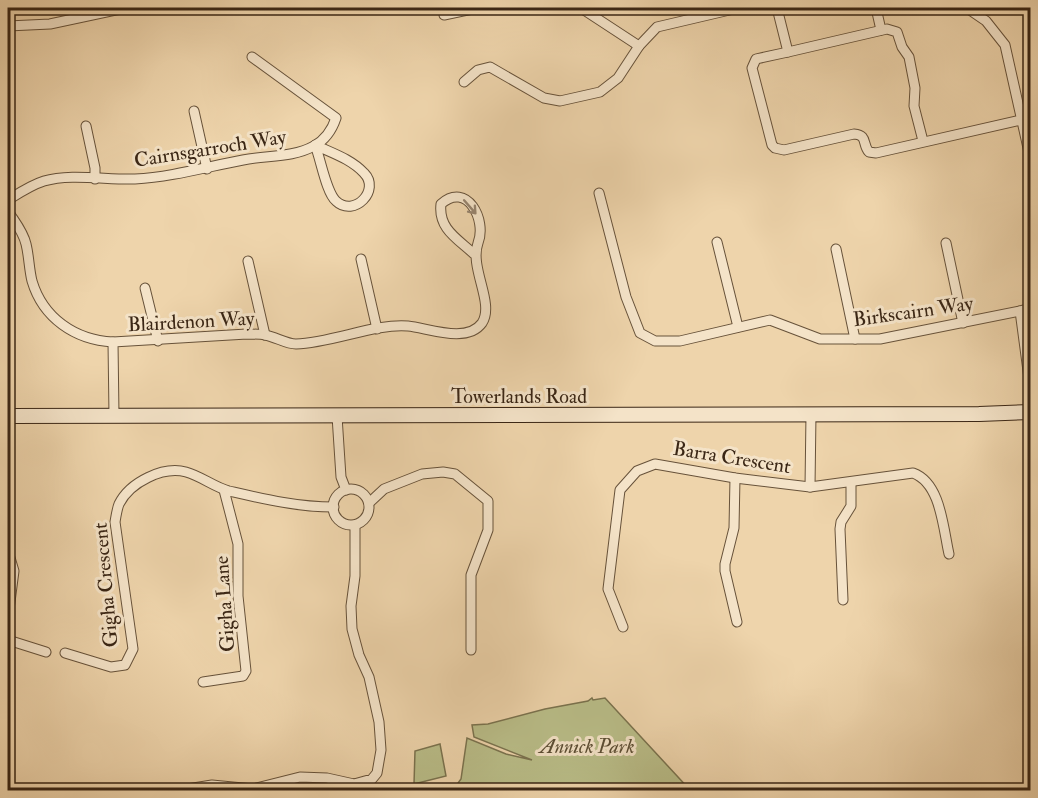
<svg xmlns="http://www.w3.org/2000/svg" width="1038" height="798" viewBox="0 0 1038 798" font-family="'IM FELL Double Pica',serif">
<style>
.green{fill:#b9bd88;stroke:#7a724e;stroke-width:1.5}
.lines{fill:none;stroke-linecap:round;stroke-linejoin:round}
.street-casing{stroke:#67523a;stroke-width:11}
.secondary-casing{stroke:#3a2615;stroke-width:16}
.street{stroke:#f4e3c8;stroke-width:9}
.secondary{stroke:#f4e3c8;stroke-width:14}
.oneway{stroke:#97846e}
.labels{text-anchor:middle;stroke-width:6;stroke-linejoin:round;paint-order:stroke}
.street-label{font-size:20px;fill:#3a2615;stroke:#f4e3c8}
.park-label{font-size:20px;font-style:italic;fill:#5a4c32;stroke:#f4e3c8}
</style>
<rect width="100%" height="100%" fill="#eed4ab"/>
<filter id="stains"><feTurbulence type="fractalNoise" baseFrequency=".00333" numOctaves="4"/><feColorMatrix values="0 0 0 0 .2 0 0 0 0 .09 0 0 0 0 .02 0 0 0 .5 -.17"/></filter>
<radialGradient id="worn" r=".72"><stop offset=".6" stop-color="#630" stop-opacity="0"/><stop offset="1" stop-color="#630" stop-opacity=".3"/></radialGradient>
<g class="green">
<polygon points="592,698 593,700 605,698 690,790 453,790 461,779 467,738 506,754 532,760 474,737 472,725 488,724 545,709 588,701"/>
<polygon points="440,744 446,776 414,784 415,751"/>
</g>
<g class="lines">
<g class="street-casing">
<g id="street">
<polyline points="581,8 639,46"/>
<path d="M 777,8 L 788,52 L 756,59 L 752,68 L 772,145 L 775,148 L 784,150 L 854,134 C 868,135 862,144 869,152 L 876,153 L 1021,120"/>
<polyline points="876,8 881,30"/>
<polyline points="967,8 986,21 1005,45 1030,157"/>
<polyline points="444,15 477,8"/>
<polyline points="8,26 50,24 125,8"/>
<polyline points="788,52 887,29 897,32 902,47 909,57 915,88 914,106 923,141"/>
<polyline points="464,82 478,70 490,67 544,98 560,101 600,92 618,78 639,46 657,27 738,8"/>
<polyline points="194,111 207,169"/>
<polyline points="86,126 95,168 95,179"/>
<path d="M 315,145 C 332,153 351,159 364,173 C 381,190 354,218 336,201 C 326,192 321,160 315,145 Z"/>
<polyline points="599,193 626,297 640,333 655,341 680,341 770,320 820,339 880,339 1020,311"/>
<path d="M 8,200 C 19,193 31,185 44,181 C 70,173 107,180 135,179 C 172,177 206,167 243,160 C 267,155 292,158 314,146 C 325,140 332,130 336,118 L 252,57"/>
<path d="M 8,211 C 14,221 23,231 26,244 C 29,256 29,269 32,281 C 43,318 75,340 113,342"/>
<polyline points="717,242 738,327"/>
<polyline points="946,243 963,323"/>
<polyline points="836,249 855,339"/>
<polyline points="361,259 377,329"/>
<polyline points="248,261 265,335"/>
<polyline points="145,288 158,341"/>
<polyline points="1030,308 1020,311 1030,386"/>
<path d="M 114,416 L 113,342 L 247,334 C 253,334 260,334 265,335 C 276,337 286,344 296,344 C 332,343 376,323 408,326 C 428,328 467,344 482,323 C 495,303 469,268 478,243 C 487,220 467,181 441,204 C 438,229 458,239 474,254"/>
<polyline points="337,416 341,477 346,490"/>
<polyline points="735,478 734,528 725,564 725,571 737,622"/>
<polyline points="810,487 811,414"/>
<circle cx="351" cy="507" r="18"/>
<polyline points="369,503 384,489 422,474 443,472 455,474 488,501 488,530 471,575 471,650"/>
<polyline points="8,551 14,571 8,617"/>
<polyline points="843,600 840,529 841,522 851,506 851,483"/>
<path d="M 623,627 L 608,589 L 620,490 L 637,471 L 655,464 L 735,478 L 810,487 L 913,473 C 941,483 943,528 949,554"/>
<polyline points="8,640 46,652"/>
<path d="M 65,653 L 111,667 L 125,665 L 133,649 L 115,522 C 116,516 117,509 119,504 C 130,482 163,466 186,472 C 201,476 214,487 229,491 C 264,499 297,507 334,507"/>
<polyline points="203,682 243,676 246,671 238,596 238,544 224,490"/>
<polyline points="181,790 212,785 253,789 300,777 327,778 354,784 372,779 377,773 381,750 379,722 369,677 359,655 352,629 351,606 355,576 355,525"/>
</g>
</g>
<g class="secondary-casing">
<polyline id="secondary" points="8,416 979,414 1030,412"/>
</g>
<use href="#street" class="street"/>
<use href="#secondary" class="secondary"/>
</g>
<defs><path id="oneway-shaft" d="M-6 0H5M1.5-3L5.5 0L1.5 3" fill="none" stroke-width="1.6" stroke-linecap="round" stroke-linejoin="round" transform="scale(1.5)"/></defs>
<use class="oneway" href="#oneway-shaft" transform="translate(470 207) rotate(49)"/>
<g class="labels">
<g class="street-label">
<text transform="translate(210 148) rotate(-9)" y="7">Cairnsgarroch Way</text>
<text transform="translate(913 311) rotate(-8)" y="7">Birkscairn Way</text>
<text transform="translate(191 321) rotate(-3)" y="7">Blairdenon Way</text>
<text x="519" y="403">Towerlands Road</text>
<text transform="translate(732 457) rotate(9)" y="7">Barra Crescent</text>
<text transform="translate(105 585) rotate(-95)" y="7">Gigha Crescent</text>
<text transform="translate(224 604) rotate(-94)" y="7">Gigha Lane</text>
</g>
<g class="park-label">
<text x="587" y="753">Annick Park</text>
</g>
</g>
<rect width="1038" height="798" fill="none" stroke="#eed4ab" stroke-width="30"/>
<rect x="9" y="9" width="1020" height="780" fill="none" stroke="#3a2615" stroke-width="3"/>
<rect x="15" y="15" width="1008" height="768" fill="none" stroke="#3a2615" stroke-width="1.5"/>
<rect width="100%" height="100%" filter="url(#stains)"/>
<rect width="100%" height="100%" fill="url(#worn)"/>
</svg>
